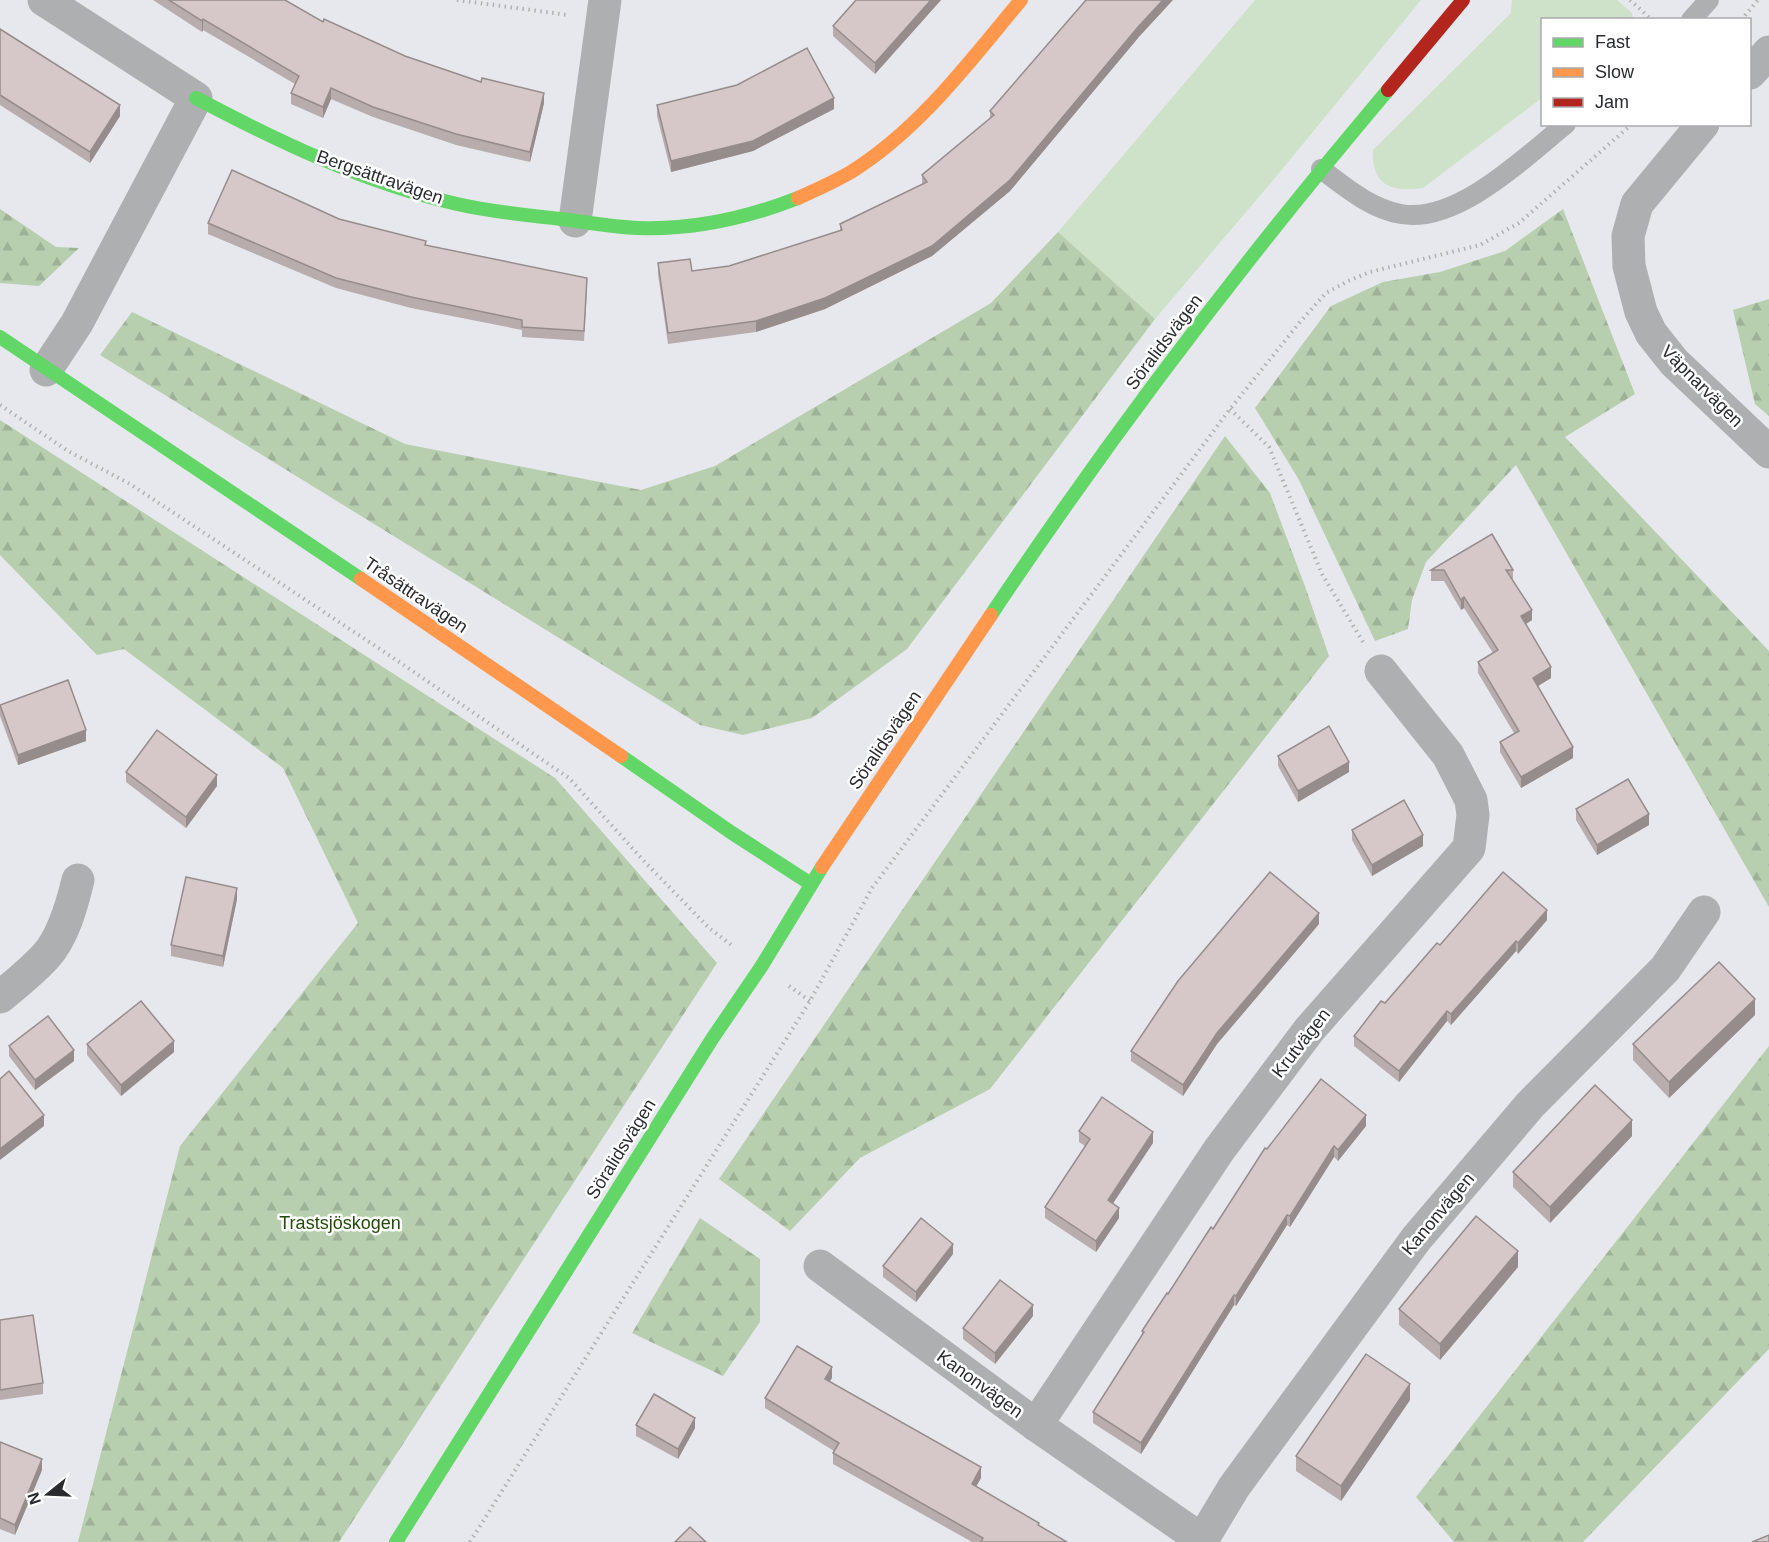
<svg xmlns="http://www.w3.org/2000/svg" width="1769" height="1542" viewBox="0 0 1769 1542" font-family="Helvetica,sans-serif">
<style>
.green{fill:#cde2c8}
.forest{fill:url(#forest-firs)}
.lines{fill:none;stroke-linecap:round;stroke-linejoin:round}
.path{stroke:#b1b1b3;stroke-width:4;stroke-dasharray:1.5 4.5;stroke-linecap:butt}
.lane{stroke:#aeafb1;stroke-width:20}
.street{stroke:#aeafb1;stroke-width:33}
.fast{stroke:#63d668;stroke-width:14}
.slow{stroke:#ff974d;stroke-width:14}
.jam{stroke:#b3261e;stroke-width:14}
.wall{fill:#b8acac}
.shaded-wall{fill:#968c8c}
.building{fill:#d6c8c8;stroke:#968c8c;stroke-width:1.5}
.labels{text-anchor:middle;stroke-width:5;stroke-linejoin:round;paint-order:stroke}
.street-label{font-size:18px;fill:#2a2b2f;stroke:#fff}
.park-label{font-size:18px;fill:#224b08;stroke:#fff}
</style>
<defs>
<pattern id="forest-firs" width="22" height="20" patternUnits="userSpaceOnUse" patternTransform="scale(1.5)"><rect width="22" height="20" fill="#b7cfaf"/><path d="M5 1l3.5 6h-7zM16 11l3.5 6h-7z" fill="#9eb297"/></pattern>
</defs>
<rect width="100%" height="100%" fill="#e7e8ed"/>
<g class="green">
<polygon points="1255,0 1421,0 1275,178 1155,319 1058,232"/>
<path d="M 1512,0 L 1617,0 L 1632,13 L 1633,19 L 1542,20 L 1542,98 L 1423,188 C 1392,193 1371,185 1373,150 L 1511,13 Z"/>
</g>
<g class="forest">
<polygon points="0,209 56,247 79,248 39,286 0,283"/>
<polygon points="1563,209 1635,394 1565,437 1769,651 1769,907 1516,465 1426,562 1412,600 1408,629 1375,641 1299,480 1255,408 1331,306 1383,282 1440,272 1505,251"/>
<polygon points="1058,232 1155,319 907,649 812,718 743,735 700,725 100,355 132,312 405,444 641,490 715,466 991,303"/>
<polygon points="1769,299 1769,416 1755,404 1733,310"/>
<polygon points="0,420 555,778 717,963 339,1542 78,1542 180,1146 358,923 283,768 124,649 97,655 0,555"/>
<polygon points="1225,436 1270,493 1306,589 1329,656 990,1089 860,1158 790,1231 719,1179"/>
<polygon points="1769,1046 1769,1349 1583,1542 1454,1542 1416,1497"/>
<polygon points="700,1218 760,1259 760,1322 723,1376 632,1333"/>
</g>
<g class="lines">
<g class="path">
<polyline points="457,0 568,15"/>
<polyline points="1630,0 1652,20"/>
<polyline points="1741,20 1758,0"/>
<polyline points="0,405 68,451 130,484 386,653 569,778 643,860 709,928 734,947"/>
<polyline points="1230,409 1269,447 1322,574 1363,642"/>
<polyline points="789,986 810,1001"/>
<polyline points="470,1542 810,1001 872,888 1230,409 1300,322 1326,293 1348,281 1370,272 1480,245 1519,223 1632,124"/>
</g>
<g class="lane">
<polyline points="1691,20 1709,0"/>
<path d="M 1321,169 C 1345,187 1371,209 1401,214 C 1457,224 1524,158 1566,124"/>
</g>
<g class="street">
<polyline points="44,0 196,98 77,323 46,370"/>
<polyline points="1750,73 1769,52"/>
<polyline points="1703,124 1637,204 1628,236 1629,266 1641,312 1651,333 1674,362 1769,452"/>
<polyline points="575,221 605,0"/>
<path d="M 0,997 C 15,985 32,971 45,957 C 63,938 72,905 78,880"/>
<polyline points="820,1266 1036,1425 1202,1540"/>
<polyline points="1036,1425 1219,1150 1309,1030 1469,848 1473,815 1471,800 1448,755 1381,671"/>
<polyline points="1201,1542 1234,1487 1416,1239 1530,1105 1665,969 1704,912"/>
</g>
<g class="fast">
<path d="M 196,98 C 279,142 365,183 457,204 C 491,212 526,215 561,219 C 586,222 612,227 638,228 C 692,230 747,218 798,198"/>
<polyline points="0,337 361,579"/>
<path d="M 991,615 C 1113,432 1246,258 1388,90"/>
<polyline points="621,756 732,833 811,884"/>
<polyline points="396,1542 712,1039 761,967 822,867"/>
</g>
<g class="slow">
<path d="M 798,198 C 816,190 834,182 851,172 C 920,129 970,61 1021,0"/>
<polyline points="361,579 621,756"/>
<polyline points="822,867 991,615"/>
</g>
<polyline class="jam" points="1388,90 1463,0"/>
</g>
<g class="wall">
<polygon points="153,0 285,0 323,22 405,56 544,103 530,162 456,145 373,117 331,99 323,118 291,104 291,93 295,84 203,30 202,32"/>
<polygon points="941,0 875,74 833,36 833,26"/>
<polygon points="0,29 120,116 90,163 0,105"/>
<polygon points="1138,38 1010,191 932,256 825,309 756,332 668,344 658,274 658,263 692,271 729,266 840,231 840,224 922,184 922,175 990,118 990,111"/>
<polygon points="657,105 834,109 753,151 671,172 657,116"/>
<polygon points="339,219 426,245 587,289 584,341 522,337 522,330 411,308 336,288 208,234 208,223"/>
<polygon points="1431,570 1513,570 1513,580 1532,620 1526,624 1551,678 1538,686 1573,758 1521,788 1500,752 1500,742 1514,733 1478,673 1478,662 1493,653 1464,608 1461,610 1444,581 1431,581"/>
<polygon points="0,705 86,741 18,765 0,716"/>
<polygon points="1278,756 1349,772 1298,802 1278,766"/>
<polygon points="126,772 217,786 186,828 126,782"/>
<polygon points="1576,809 1649,825 1597,855 1576,820"/>
<polygon points="1352,830 1423,846 1372,876 1352,840"/>
<polygon points="237,899 223,967 171,956 171,945"/>
<polygon points="1547,920 1518,954 1516,951 1451,1025 1447,1021 1399,1082 1354,1046 1354,1036 1440,945"/>
<polygon points="1319,924 1217,1044 1183,1096 1131,1061 1131,1051"/>
<polygon points="1755,1015 1669,1098 1633,1060 1633,1044"/>
<polygon points="87,1044 174,1052 121,1096 87,1055"/>
<polygon points="9,1046 74,1061 35,1090 9,1056"/>
<polygon points="1366,1126 1338,1161 1334,1157 1290,1227 1287,1225 1236,1306 1234,1305 1141,1454 1093,1423 1093,1412 1142,1335 1142,1331 1213,1229 1267,1149"/>
<polygon points="1079,1131 1153,1143 1112,1203 1119,1218 1096,1252 1045,1218 1045,1207 1085,1146 1079,1142"/>
<polygon points="1632,1136 1550,1223 1513,1187 1513,1172"/>
<polygon points="953,1254 916,1302 883,1277 883,1266"/>
<polygon points="1518,1267 1440,1360 1399,1325 1399,1309"/>
<polygon points="1033,1316 995,1364 963,1339 963,1328"/>
<polygon points="0,1320 43,1383 43,1394 0,1400"/>
<polygon points="832,1378 829,1382 981,1478 976,1486 1039,1526 1067,1542 972,1542 833,1464 833,1453 834,1451 765,1408 765,1398"/>
<polygon points="1410,1400 1341,1501 1296,1471 1296,1456"/>
<polygon points="636,1425 695,1428 678,1459 636,1436"/>
<polygon points="0,1442 42,1470 15,1535 0,1529"/>
</g>
<g class="shaded-wall">
<polygon points="931,0 941,0 875,74 875,63"/>
<polygon points="1163,0 1173,0 1138,38 1010,191 932,256 825,309 756,332 756,321"/>
<polygon points="203,19 203,30 202,32 202,21"/>
<polygon points="331,88 331,99 323,118 323,107"/>
<polygon points="544,93 544,103 530,162 530,152"/>
<polygon points="834,98 834,109 753,151 671,172 671,161"/>
<polygon points="120,105 120,116 90,163 90,152"/>
<polygon points="1464,597 1464,608 1461,610 1461,600"/>
<polygon points="1532,610 1532,620 1521,627 1521,616"/>
<polygon points="1551,667 1551,678 1533,689 1533,678"/>
<polygon points="86,730 86,741 18,765 18,755"/>
<polygon points="1573,747 1573,758 1521,788 1521,777"/>
<polygon points="1349,762 1349,772 1298,802 1298,791"/>
<polygon points="217,775 217,786 186,828 186,817"/>
<polygon points="1649,814 1649,825 1597,855 1597,845"/>
<polygon points="1423,835 1423,846 1372,876 1372,865"/>
<polygon points="237,888 237,899 223,967 223,956"/>
<polygon points="1547,910 1547,920 1518,954 1518,943"/>
<polygon points="1319,913 1319,924 1217,1044 1183,1096 1183,1085 1217,1033"/>
<polygon points="1516,941 1516,951 1451,1025 1451,1014"/>
<polygon points="1755,999 1755,1015 1669,1098 1669,1082"/>
<polygon points="1447,1011 1447,1021 1399,1082 1399,1071"/>
<polygon points="174,1041 174,1052 121,1096 121,1085"/>
<polygon points="74,1050 74,1061 35,1090 35,1080"/>
<polygon points="44,1115 44,1126 0,1160 0,1149"/>
<polygon points="1366,1115 1366,1126 1338,1161 1338,1150"/>
<polygon points="1632,1120 1632,1136 1550,1223 1550,1207"/>
<polygon points="1153,1132 1153,1143 1108,1211 1108,1200"/>
<polygon points="1334,1146 1334,1157 1290,1227 1290,1216"/>
<polygon points="1119,1208 1119,1218 1096,1252 1096,1241"/>
<polygon points="1287,1215 1287,1225 1236,1306 1236,1296"/>
<polygon points="953,1244 953,1254 916,1302 916,1292"/>
<polygon points="1518,1251 1518,1267 1440,1360 1440,1344"/>
<polygon points="1234,1295 1234,1305 1141,1454 1141,1443"/>
<polygon points="1033,1305 1033,1316 995,1364 995,1353"/>
<polygon points="832,1367 832,1378 825,1389 825,1379"/>
<polygon points="1410,1384 1410,1400 1341,1501 1341,1486"/>
<polygon points="695,1418 695,1428 678,1459 678,1449"/>
<polygon points="42,1459 42,1470 15,1535 15,1525"/>
<polygon points="981,1467 981,1478 972,1494 972,1484"/>
</g>
<g class="building">
<polygon points="169,0 285,0 323,22 324,19 405,56 481,82 482,78 544,93 530,152 456,134 373,107 331,88 323,107 291,93 299,76 203,19 202,21"/>
<polygon points="856,0 931,0 875,63 833,26"/>
<polygon points="1086,0 1163,0 1138,27 1010,180 932,246 825,298 756,321 668,333 658,263 690,259 692,271 729,266 842,230 840,224 927,182 922,175 994,115 990,111"/>
<polygon points="0,29 120,105 90,152 0,95"/>
<polygon points="807,48 834,98 753,141 671,161 657,105 737,85"/>
<polygon points="232,170 339,219 426,241 425,245 587,278 584,331 522,327 522,320 411,297 336,278 208,223"/>
<polygon points="1492,534 1513,570 1506,570 1532,610 1521,616 1551,667 1533,678 1573,747 1521,777 1500,742 1519,731 1478,662 1498,650 1464,597 1461,600 1444,570 1431,570"/>
<polygon points="68,680 86,730 18,755 0,705"/>
<polygon points="1329,726 1349,762 1298,791 1278,756"/>
<polygon points="157,730 217,775 186,817 126,772"/>
<polygon points="1628,779 1649,814 1597,845 1576,809"/>
<polygon points="1404,800 1423,835 1372,865 1352,830"/>
<polygon points="1270,872 1319,913 1217,1033 1183,1085 1131,1051 1178,981"/>
<polygon points="1503,872 1547,910 1518,943 1516,941 1451,1014 1447,1011 1399,1071 1354,1036 1381,1001 1385,1003 1437,943 1440,945"/>
<polygon points="186,877 237,888 223,956 171,945"/>
<polygon points="1719,962 1755,999 1669,1082 1633,1044"/>
<polygon points="141,1001 174,1041 121,1085 87,1044"/>
<polygon points="48,1016 74,1050 35,1080 9,1046"/>
<polygon points="9,1071 44,1115 0,1149 0,1079"/>
<polygon points="1321,1079 1366,1115 1338,1150 1334,1146 1290,1216 1287,1215 1236,1296 1234,1295 1141,1443 1093,1412 1144,1332 1142,1331 1167,1293 1168,1294 1211,1227 1213,1229 1265,1148 1267,1149"/>
<polygon points="1595,1085 1632,1120 1550,1207 1513,1172"/>
<polygon points="1102,1097 1153,1132 1108,1200 1119,1208 1096,1241 1045,1207 1090,1139 1079,1131"/>
<polygon points="1476,1216 1518,1251 1440,1344 1399,1309"/>
<polygon points="921,1218 953,1244 916,1292 883,1266"/>
<polygon points="1000,1280 1033,1305 995,1353 963,1328"/>
<polygon points="33,1315 43,1383 0,1390 0,1320"/>
<polygon points="797,1346 832,1367 825,1379 981,1467 972,1484 1039,1523 1038,1525 1067,1542 981,1542 983,1538 833,1453 839,1443 765,1398"/>
<polygon points="1366,1354 1410,1384 1341,1486 1296,1456"/>
<polygon points="654,1394 695,1418 678,1449 636,1425"/>
<polygon points="0,1442 42,1459 15,1525 0,1518"/>
<polygon points="690,1527 706,1542 675,1542"/>
<polygon points="1769,1535 1769,1542 1752,1542"/>
</g>
<g class="labels">
<g class="street-label">
<text transform="translate(380 177) rotate(19)" y="6">Bergsättravägen</text>
<text transform="translate(1164 342) rotate(-53)" y="6">Söralidsvägen</text>
<text transform="translate(1702 386) rotate(45)" y="6">Väpnarvägen</text>
<text transform="translate(416 595) rotate(34)" y="6">Tråsättravägen</text>
<text transform="translate(885 740) rotate(-56)" y="6">Söralidsvägen</text>
<text transform="translate(1301 1043) rotate(-52)" y="6">Krutvägen</text>
<text transform="translate(621 1149) rotate(-58)" y="6">Söralidsvägen</text>
<text transform="translate(1438 1214) rotate(-50)" y="6">Kanonvägen</text>
<text transform="translate(980 1384) rotate(36)" y="6">Kanonvägen</text>
</g>
<g class="park-label">
<text x="340" y="1229">Trastsjöskogen</text>
</g>
</g>
<rect x="1541" y="18" width="210" height="108" fill="#ffffff" stroke="#aaaaac" stroke-width="1.5"/>
<rect x="1553" y="38" width="30" height="9" fill="#63d668" stroke="#aaaaac" stroke-width="1.5"/>
<text x="1595" y="48" font-size="18" fill="#2a2b2f">Fast</text>
<rect x="1553" y="68" width="30" height="9" fill="#ff974d" stroke="#aaaaac" stroke-width="1.5"/>
<text x="1595" y="78" font-size="18" fill="#2a2b2f">Slow</text>
<rect x="1553" y="98" width="30" height="9" fill="#b3261e" stroke="#aaaaac" stroke-width="1.5"/>
<text x="1595" y="108" font-size="18" fill="#2a2b2f">Jam</text>
<g transform="translate(48 1494) rotate(252)" stroke="#ffffff" stroke-width="4.5" paint-order="stroke">
<path d="M0-4.5L10 22L0 15L-10 22Z" fill="#2a2b2f"/>
<text y="-9" font-size="16" font-weight="bold" text-anchor="middle" fill="#2a2b2f">N</text>
</g>
</svg>
